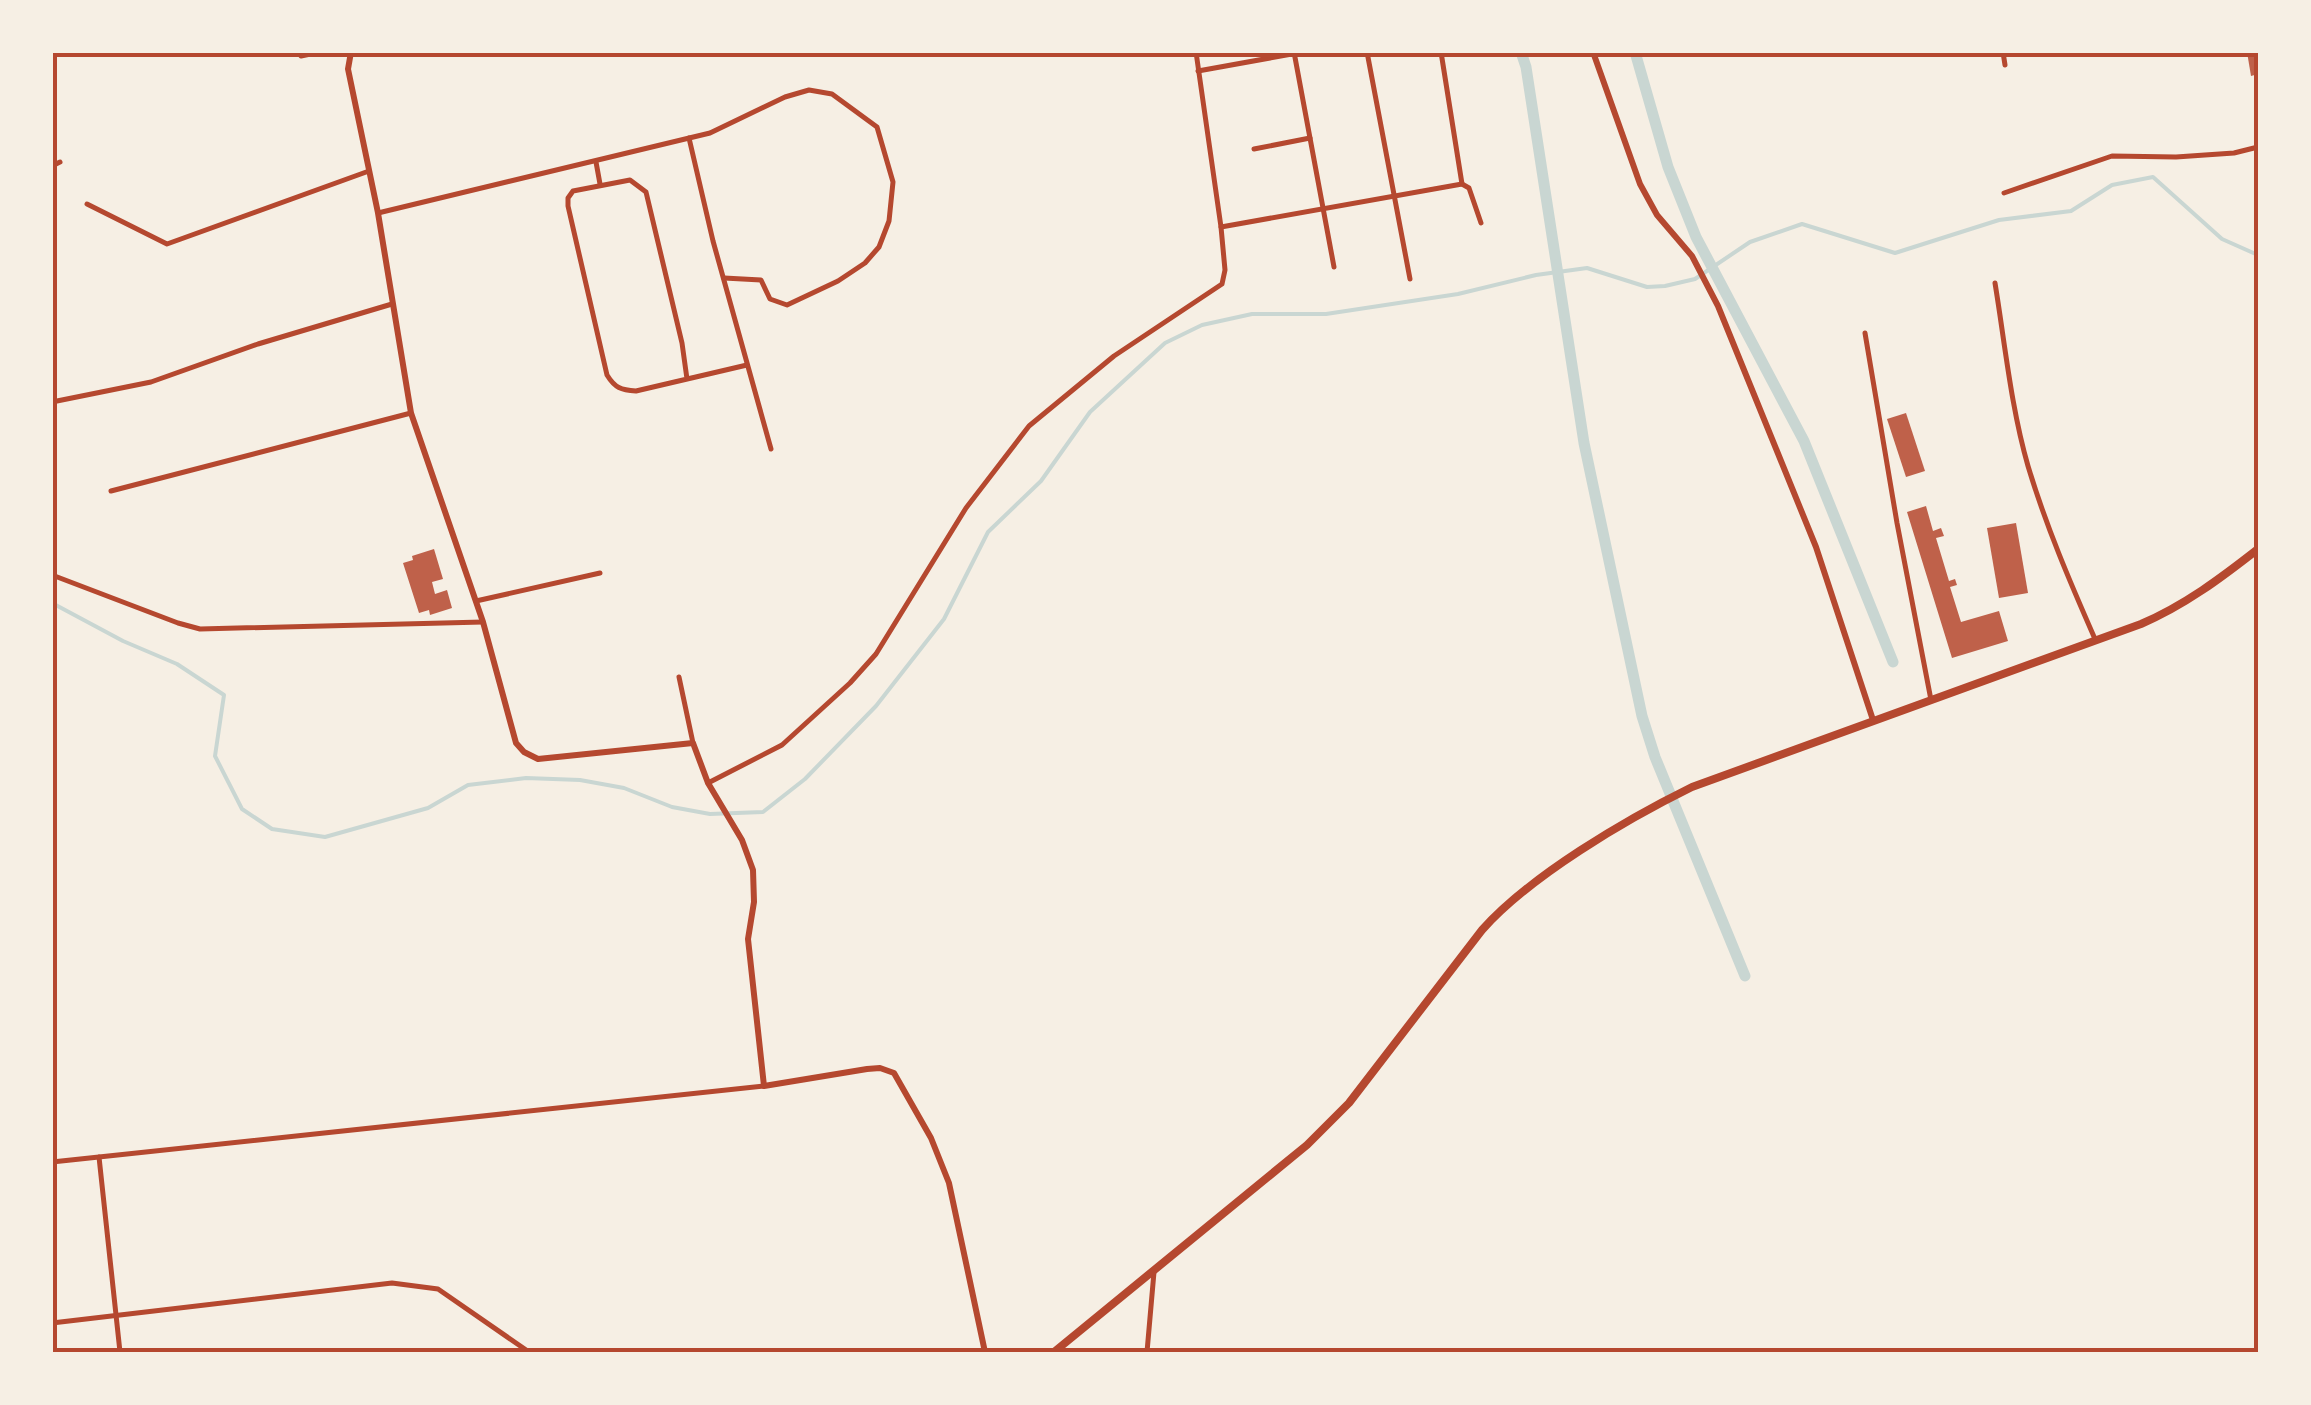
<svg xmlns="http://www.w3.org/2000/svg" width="2311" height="1405" viewBox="0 0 2311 1405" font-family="'Exo 2',sans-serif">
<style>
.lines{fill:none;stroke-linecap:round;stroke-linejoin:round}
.stream{stroke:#c9d6d2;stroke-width:4}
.canal{stroke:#c9d6d2;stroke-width:11}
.building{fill:#bf614a}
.minor{stroke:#b5482f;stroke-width:5}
.tertiary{stroke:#b5482f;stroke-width:6}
.secondary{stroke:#b5482f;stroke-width:8}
.neatline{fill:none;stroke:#b5482f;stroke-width:4}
</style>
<rect width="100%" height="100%" fill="#f6efe4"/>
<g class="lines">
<polyline class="stream" points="52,603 123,641 177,664 224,695 215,756 242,809 272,829 325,837 428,808 468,785 526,778 580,780 624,788 672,807 710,814 763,812 805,779 876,706 944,619 988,532 1041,481 1090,412 1165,343 1202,325 1252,314 1326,314 1458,294 1536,275 1587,268 1647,287 1665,286 1695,279 1750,242 1802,224 1895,253 1999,220 2071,211 2112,185 2153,177 2222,239 2258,255"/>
<g class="canal">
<polyline points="1521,52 1526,67 1584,443 1642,716 1655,757 1745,976"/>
<polyline points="1635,52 1668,167 1696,237 1804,441 1893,662"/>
</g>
</g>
<g class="building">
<polygon points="2247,52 2258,52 2258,74 2251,76"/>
<polygon points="1906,413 1925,471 1906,477 1887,419"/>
<polygon points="1926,506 1933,531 1941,528 1944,536 1936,538 1949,581 1955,579 1957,585 1950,587 1961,622 1999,611 2008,641 1952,658 1907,512"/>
<polygon points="2016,523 2028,593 1999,598 1987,528"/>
<polygon points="434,549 443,579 432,582 435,594 447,590 452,608 430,615 429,610 419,613 403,563 413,560 412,556"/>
</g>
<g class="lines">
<g class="minor">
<polyline points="298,52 301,56 320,52"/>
<polyline points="344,52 347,53"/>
<polyline points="1294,52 1334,267"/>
<polyline points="1367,52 1410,279"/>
<polyline points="1441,52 1462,184"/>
<polyline points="2003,52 2005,65"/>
<polyline points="1198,71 1303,52"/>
<polyline points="689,138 713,241 771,449"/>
<polyline points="1254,149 1310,138"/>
<polyline points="596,162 600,184"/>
<polyline points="52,166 60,162"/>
<polyline points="2004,193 2112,156 2176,157 2234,153 2258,147"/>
<polyline points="87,204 167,244 369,171"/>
<polyline points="378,213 710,133 785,97 809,90 832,94 877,127 893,182 889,221 879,247 865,263 838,281 787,305 770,299 761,280 724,278"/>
<polyline points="1221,227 1462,184 1469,188 1481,223"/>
<path d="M 1995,283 C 2005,344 2011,407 2028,466 C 2046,526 2070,582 2095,639"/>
<polyline points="1865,333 1897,523 1931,700"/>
<path d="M 687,379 L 682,343 L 646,192 L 630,180 L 573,191 L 568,198 L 568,206 L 607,375 C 615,388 621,390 636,391 L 747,365"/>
<polyline points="52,402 151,382 258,344 392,304"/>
<polyline points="111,491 411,413"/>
<polyline points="52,575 178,623 200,629 483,622"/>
<polyline points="476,601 600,573"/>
<polyline points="679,677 693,743"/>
<polyline points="708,783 782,745 850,683 876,654 966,508 1029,426 1114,356 1222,284 1225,270 1221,227 1196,52"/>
<polyline points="99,1157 120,1352"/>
<polyline points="52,1162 764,1086"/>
<polyline points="52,1323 392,1283 438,1289 529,1352"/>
<polyline points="1147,1352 1154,1272"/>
</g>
<g class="tertiary">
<polyline points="351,52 348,69 378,213 411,413 483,622 516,743 524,752 538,759 693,743 708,783 742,840 753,870 754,902 748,939 764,1086 867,1069 880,1068 894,1073 931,1138 949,1183 985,1352"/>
<polyline points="1593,52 1640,184 1657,215 1692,256 1718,306 1816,547 1873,720"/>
</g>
<path class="secondary" d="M 1054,1352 L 1307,1145 L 1349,1103 L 1482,930 C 1530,876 1625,820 1692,787 L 2141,624 C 2185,605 2221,578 2258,549"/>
</g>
<rect width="2311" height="1405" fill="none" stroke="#f6efe4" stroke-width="110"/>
<rect x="55" y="55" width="2201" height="1295" class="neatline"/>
</svg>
